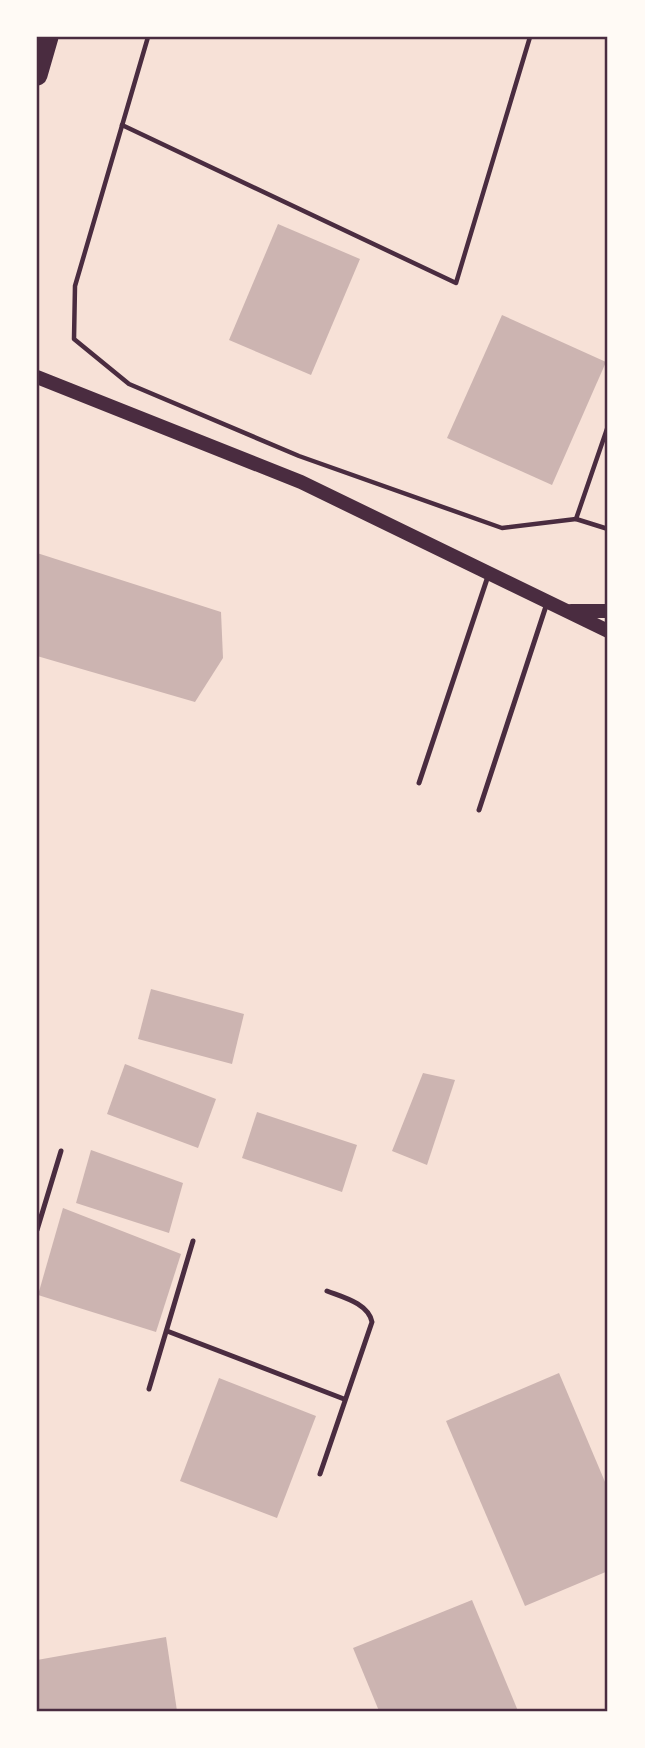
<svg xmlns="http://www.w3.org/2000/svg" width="645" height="1748" viewBox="0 0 645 1748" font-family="Rubik,sans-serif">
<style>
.building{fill:#ccb4b1}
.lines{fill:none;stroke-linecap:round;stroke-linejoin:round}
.path{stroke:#4a2c40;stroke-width:4.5}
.service{stroke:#4a2c40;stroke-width:5}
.secondary{stroke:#4a2c40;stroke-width:14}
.motorway{stroke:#4a2c40;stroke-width:21}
.neatline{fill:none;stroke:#4a2c40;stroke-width:2.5}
</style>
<rect width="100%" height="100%" fill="#f7e1d7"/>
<g class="building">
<polygon points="278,224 360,259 311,375 229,340"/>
<polygon points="502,315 606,362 552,485 447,438"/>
<polygon points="37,553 221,612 223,658 195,702 37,656"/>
<polygon points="151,989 244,1014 232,1064 138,1039"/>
<polygon points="125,1064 216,1099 198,1148 107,1114"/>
<polygon points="423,1073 455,1080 427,1165 392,1151"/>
<polygon points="257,1112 357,1145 342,1192 242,1158"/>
<polygon points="91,1150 183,1183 169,1233 76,1203"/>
<polygon points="63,1208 181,1254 156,1332 38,1295"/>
<polygon points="559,1373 608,1489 608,1571 525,1606 446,1421"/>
<polygon points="219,1378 316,1416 277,1518 180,1481"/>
<polygon points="472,1600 518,1711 379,1711 353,1648"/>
<polygon points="166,1637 177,1711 37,1711 37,1660"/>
</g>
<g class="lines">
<g class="path">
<polyline points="148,37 75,286 74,339 129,384 299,456 502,528 576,519"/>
<polyline points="122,125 456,283 530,37"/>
<polyline points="608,426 576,519 608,529"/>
</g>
<g class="service">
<polyline points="419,783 489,573"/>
<polyline points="479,810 547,603"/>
<polyline points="37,1230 61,1151"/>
<polyline points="167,1331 344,1399"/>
<polyline points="149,1389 193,1241"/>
<path d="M 320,1474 L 372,1322 C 368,1303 342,1297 327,1291"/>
</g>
<g class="secondary">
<polyline points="37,377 301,482 608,631"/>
<polyline points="571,611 608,611"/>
</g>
<polyline class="motorway" points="37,75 48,37"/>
</g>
<rect width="645" height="1748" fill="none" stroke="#fffaf5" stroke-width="77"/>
<rect x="38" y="38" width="568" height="1672" class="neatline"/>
</svg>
